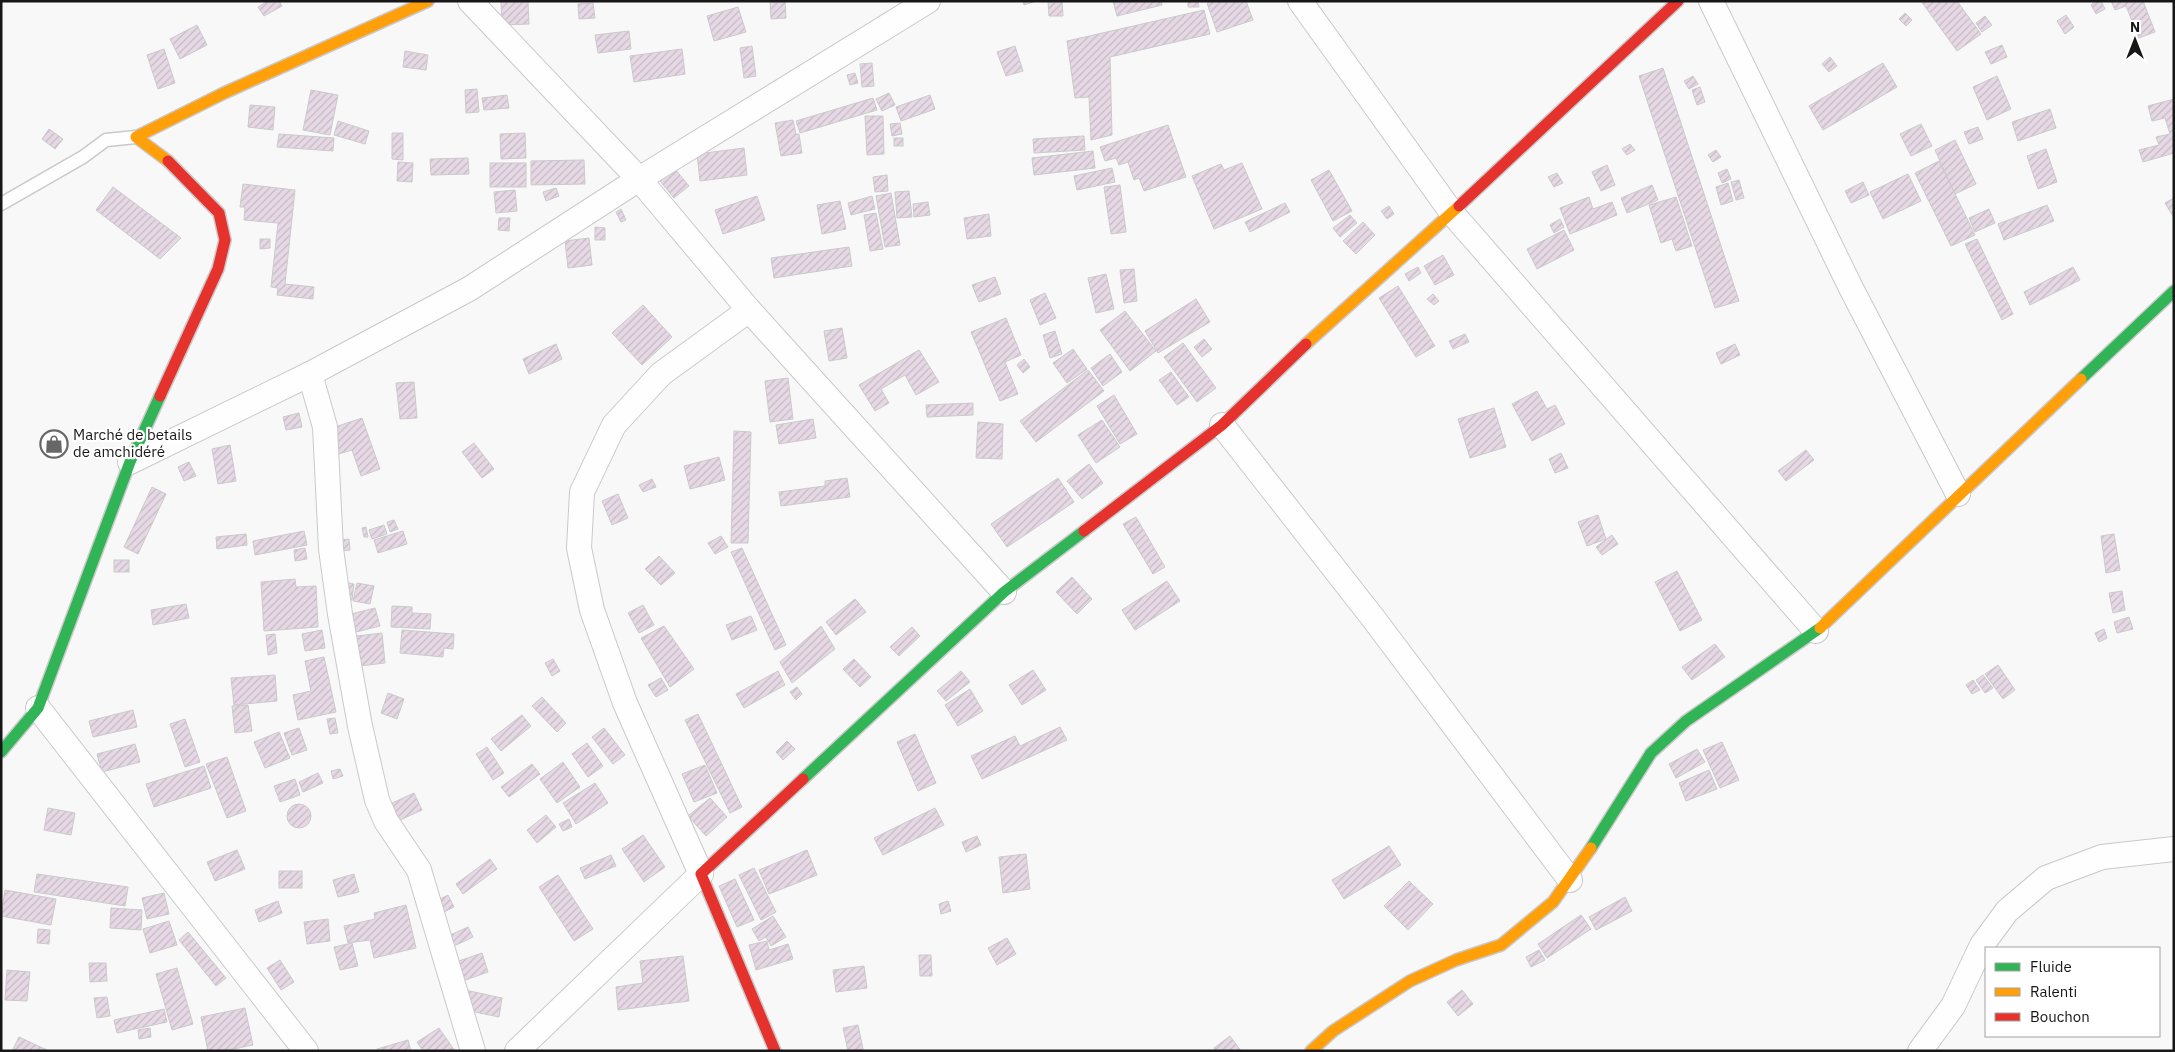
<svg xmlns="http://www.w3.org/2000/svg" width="2175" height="1052" viewBox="0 0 2175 1052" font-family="'IBM Plex Sans',sans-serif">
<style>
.building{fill:url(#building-hatch);stroke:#cbcacb}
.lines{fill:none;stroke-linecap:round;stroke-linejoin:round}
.lane-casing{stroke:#cac9ca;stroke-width:15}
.street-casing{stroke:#cac9ca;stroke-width:26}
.fast-casing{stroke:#cac9ca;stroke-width:14}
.slow-casing{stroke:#cac9ca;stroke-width:14}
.jam-casing{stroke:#cac9ca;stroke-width:14}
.lane{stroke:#fefefe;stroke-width:12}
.street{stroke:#fefefe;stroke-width:24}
.fast{stroke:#30b455;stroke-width:11}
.slow{stroke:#ff9f0a;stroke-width:11}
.jam{stroke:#e5322d;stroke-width:11}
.labels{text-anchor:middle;stroke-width:4.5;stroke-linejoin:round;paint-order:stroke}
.poi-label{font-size:15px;fill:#181718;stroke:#fff;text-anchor:start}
</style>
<defs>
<pattern id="building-hatch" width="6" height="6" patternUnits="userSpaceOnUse" patternTransform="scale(1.25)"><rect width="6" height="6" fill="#e6d9e5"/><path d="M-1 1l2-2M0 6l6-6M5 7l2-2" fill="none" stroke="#c5bac4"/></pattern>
</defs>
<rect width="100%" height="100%" fill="#f9f8f9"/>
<g class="building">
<polygon points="268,1 279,1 282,6 264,16 258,7"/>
<polygon points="501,1 528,1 529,24 502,25"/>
<polygon points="754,1 785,1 786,18 771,19 770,1"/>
<polygon points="1023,1 1036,1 1024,5"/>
<polygon points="1048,1 1062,1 1063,16 1049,16"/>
<polygon points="1113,1 1161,1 1162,5 1117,16"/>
<polygon points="1188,1 1198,1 1199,7 1188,7"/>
<polygon points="1211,1 1246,1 1253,20 1217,32 1207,3"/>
<polygon points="1921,1 1957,1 1981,34 1957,51"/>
<polygon points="2096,1 2101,1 2105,9 2096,14 2091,5"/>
<polygon points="2111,1 2143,1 2155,32 2139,38 2126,6 2115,10"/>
<polygon points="593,3 595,18 579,19 578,4"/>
<polygon points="738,7 746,32 714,41 707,16"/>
<polygon points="1204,10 1210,34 1110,57 1112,135 1091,140 1089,97 1075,98 1067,41"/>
<polygon points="1905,13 1912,20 1906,26 1899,19"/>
<polygon points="2066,15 2074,27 2065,34 2057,21"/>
<polygon points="1985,16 1992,25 1982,32 1976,23"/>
<polygon points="197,25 207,45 180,59 170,39"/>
<polygon points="629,31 631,49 598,53 595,35"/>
<polygon points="2002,45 2007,57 1991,64 1985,52"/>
<polygon points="752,46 756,76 744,78 740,48"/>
<polygon points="1015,46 1023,71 1006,76 997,52"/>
<polygon points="164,49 175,83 158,89 147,55"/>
<polygon points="682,49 685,74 634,82 630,56"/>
<polygon points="405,51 428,55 426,70 403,67"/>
<polygon points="1830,57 1837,66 1829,72 1822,64"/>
<polygon points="872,63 874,86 862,87 860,64"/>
<polygon points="1883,63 1897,87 1823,130 1809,106"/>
<polygon points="1663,68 1739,301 1715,308 1639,76"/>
<polygon points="855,73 858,83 850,85 847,75"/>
<polygon points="1693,76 1698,84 1689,89 1684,81"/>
<polygon points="1997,76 2011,109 1987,120 1973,87"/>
<polygon points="1700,87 1705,102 1697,105 1692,90"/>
<polygon points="477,89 479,112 466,113 465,90"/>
<polygon points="311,90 338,95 330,135 303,130"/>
<polygon points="889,93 895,105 882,111 876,99"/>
<polygon points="507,95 509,108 484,110 482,98"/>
<polygon points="930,95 935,109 901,121 896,107"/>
<polygon points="873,98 877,110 800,133 796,121"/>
<polygon points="2174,99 2174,153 2143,162 2139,150 2159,145 2156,137 2170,134 2165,118 2152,121 2148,106"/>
<polygon points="250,105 275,107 273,130 248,127"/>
<polygon points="2050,109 2056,128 2018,141 2012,122"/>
<polygon points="865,116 883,116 884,154 867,155"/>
<polygon points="793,120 796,134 799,134 802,153 781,156 775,123"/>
<polygon points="338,121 369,131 365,144 334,135"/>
<polygon points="900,123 902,134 892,136 890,124"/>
<polygon points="1921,124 1932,146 1911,156 1900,134"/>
<polygon points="1168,125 1186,177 1144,191 1139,178 1134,180 1128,162 1119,165 1116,158 1105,161 1100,147"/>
<polygon points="1978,127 1983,139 1969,144 1964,132"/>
<polygon points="49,129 63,139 55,149 42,139"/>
<polygon points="392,133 403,133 403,160 392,159"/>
<polygon points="525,133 526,158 501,159 500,134"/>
<polygon points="279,134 334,138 333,151 277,147"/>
<polygon points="1084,136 1085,150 1034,153 1033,139"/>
<rect x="894" y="138" width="9" height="8"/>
<polygon points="1955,140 1976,184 1955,194 1935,150"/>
<polygon points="1630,144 1635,150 1627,155 1622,149"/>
<polygon points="744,148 747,175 700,181 697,154"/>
<polygon points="2046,149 2057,182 2038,189 2027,156"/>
<polygon points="1716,150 1721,157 1713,162 1708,155"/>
<polygon points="1093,151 1095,168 1034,175 1032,158"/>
<polygon points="468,158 469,174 431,175 430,159"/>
<polygon points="584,160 585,184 531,185 531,161"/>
<polygon points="1939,161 1975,235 1951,246 1915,173"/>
<polygon points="398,162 413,163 412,182 397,181"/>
<rect x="490" y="163" width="36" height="24"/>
<polygon points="1242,163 1262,209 1214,229 1192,176 1221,164 1224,170"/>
<polygon points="1607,165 1615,185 1601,191 1592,172"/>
<polygon points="1112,168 1115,182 1077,190 1074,176"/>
<polygon points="675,169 689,186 674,198 660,181"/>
<polygon points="1727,169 1731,179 1722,183 1718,173"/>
<polygon points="1329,170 1352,211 1333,221 1311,180"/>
<polygon points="1557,173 1563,183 1554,187 1548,177"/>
<polygon points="1908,174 1921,201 1883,219 1870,192"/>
<polygon points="887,175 888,191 875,192 873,177"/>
<polygon points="1739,180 1744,198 1736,200 1731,182"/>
<polygon points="1863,182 1869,195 1851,203 1845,191"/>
<polygon points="1728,183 1733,201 1721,205 1716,187"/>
<polygon points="243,184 295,190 285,284 314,287 313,299 277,295 278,288 271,287 278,223 244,220 245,207 240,207"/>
<polygon points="1120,185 1126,232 1111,234 1104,187"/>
<polygon points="1652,185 1658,200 1627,213 1621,198"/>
<polygon points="113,187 181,238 160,259 96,210"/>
<polygon points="556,188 559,196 546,201 543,192"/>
<polygon points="515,190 517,211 496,213 494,192"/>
<polygon points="909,191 912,217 897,218 895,192"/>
<polygon points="891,193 900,245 885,247 876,196"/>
<polygon points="757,196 765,220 723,234 715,210"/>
<polygon points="872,196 875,209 851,215 848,203"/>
<polygon points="1589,197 1593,209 1612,202 1617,215 1570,234 1560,208"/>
<polygon points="1676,197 1692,246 1676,251 1672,239 1661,243 1649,205"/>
<polygon points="2174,198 2174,218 2165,203"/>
<polygon points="840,201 846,229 822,234 817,205"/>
<polygon points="928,202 930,215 914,217 913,204"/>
<polygon points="1285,203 1290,212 1250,232 1245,222"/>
<polygon points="2047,205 2054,221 2004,240 1998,224"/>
<polygon points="1389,206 1394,214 1387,219 1381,211"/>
<polygon points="621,209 626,220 621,222 616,212"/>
<polygon points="1989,209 1995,223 1975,232 1969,218"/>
<polygon points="876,213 883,249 870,251 864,215"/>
<polygon points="989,214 991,236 967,239 964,218"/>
<polygon points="1350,215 1357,223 1340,237 1333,228"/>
<polygon points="499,218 510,218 509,231 498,230"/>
<polygon points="1560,219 1564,227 1554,233 1550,225"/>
<polygon points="1363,222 1375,235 1356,254 1343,241"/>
<polygon points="595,227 605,228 605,240 595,240"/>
<polygon points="1564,230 1574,250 1537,269 1527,249"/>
<polygon points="589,238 592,265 568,268 565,241"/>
<polygon points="260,239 270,239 270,248 260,249"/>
<polygon points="1977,239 2013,314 2002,320 1965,244"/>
<polygon points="849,247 852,266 774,278 771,258"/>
<polygon points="1443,255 1454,275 1435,285 1424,266"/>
<polygon points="1418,267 1421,273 1409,281 1405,274"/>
<polygon points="2073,267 2080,280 2030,305 2024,292"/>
<polygon points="1134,269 1137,301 1124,303 1120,270"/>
<polygon points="1106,274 1114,309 1096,313 1088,278"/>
<polygon points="995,277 1001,294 979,302 972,285"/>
<polygon points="1398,286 1435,346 1416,357 1379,298"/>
<polygon points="1045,293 1056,318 1040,325 1030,300"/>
<polygon points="1433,294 1439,301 1434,305 1427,299"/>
<polygon points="1196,299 1210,322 1158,353 1145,331"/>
<polygon points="643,305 672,337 642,365 612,333"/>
<polygon points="1125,311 1156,351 1130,371 1100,330"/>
<polygon points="1006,318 1021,355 1005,362 1018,394 1000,401 971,332"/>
<polygon points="842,328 847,358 829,361 824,331"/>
<polygon points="1055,331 1062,354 1050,358 1043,335"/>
<polygon points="1465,334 1469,342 1453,349 1449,341"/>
<polygon points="1204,339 1212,349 1202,357 1194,347"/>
<polygon points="1183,343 1216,388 1197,402 1164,357"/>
<polygon points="556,344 562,359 529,374 523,359"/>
<polygon points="1735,344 1740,355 1721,364 1716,353"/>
<polygon points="1073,349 1087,369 1067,383 1053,363"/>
<polygon points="919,350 939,382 916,395 905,375 881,389 889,403 875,411 859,385"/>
<polygon points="1110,354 1122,372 1103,386 1091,368"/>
<polygon points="1024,359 1030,367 1023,373 1017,365"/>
<polygon points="1088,370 1104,391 1036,442 1020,421"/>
<polygon points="1171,372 1189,397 1177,405 1159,380"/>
<polygon points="788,378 793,419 770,422 765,381"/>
<polygon points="414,382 417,418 400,419 396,383"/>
<polygon points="1537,391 1547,409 1555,405 1565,424 1532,441 1512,404"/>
<polygon points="1114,395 1137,434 1120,444 1097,406"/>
<polygon points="973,403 973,415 927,417 926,405"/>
<polygon points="1494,408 1506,447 1470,458 1458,419"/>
<polygon points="299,413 302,427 286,430 283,417"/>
<polygon points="362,418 380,469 361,476 352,450 332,456 332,428"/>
<polygon points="813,419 816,438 779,444 776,425"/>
<polygon points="1102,420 1120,447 1096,463 1078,435"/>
<polygon points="978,422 1003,424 1002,459 976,458"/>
<polygon points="734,431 751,432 748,543 731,543"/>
<polygon points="474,443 494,469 482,478 462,452"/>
<polygon points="230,445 236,481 218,484 212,449"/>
<polygon points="1806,450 1814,460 1786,481 1778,471"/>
<polygon points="1561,453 1568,468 1555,473 1549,459"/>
<polygon points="719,457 725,480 690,489 684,466"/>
<polygon points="189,462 196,476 184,481 178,467"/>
<polygon points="1089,464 1103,483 1082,499 1067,481"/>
<polygon points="847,478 850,497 781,506 779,492 825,486 825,481"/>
<polygon points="1058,478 1074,502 1007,547 991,524"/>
<polygon points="652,479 656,487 643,492 639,485"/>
<polygon points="152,487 166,494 138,554 124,547"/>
<polygon points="618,494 628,518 612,525 602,501"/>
<polygon points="1598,515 1606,539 1587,546 1578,522"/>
<polygon points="1136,517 1165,567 1153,574 1123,524"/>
<polygon points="394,520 398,529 390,532 387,522"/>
<polygon points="384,525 387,534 372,539 369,530"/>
<polygon points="366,527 368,537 364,537 362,528"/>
<polygon points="304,531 307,545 255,555 253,541"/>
<polygon points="403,531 407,544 378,553 374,540"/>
<polygon points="246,534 247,545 217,549 216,537"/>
<polygon points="2114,534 2120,570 2106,573 2101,536"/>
<polygon points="1612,535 1618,544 1602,555 1596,547"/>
<polygon points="721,536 728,547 715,554 708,543"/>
<polygon points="349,539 350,550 334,552 332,541"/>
<polygon points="305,548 307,559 295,561 294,550"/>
<polygon points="742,548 786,645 775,650 731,552"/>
<polygon points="659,556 675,573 661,585 645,569"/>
<rect x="114" y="560" width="15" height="12"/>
<polygon points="1677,571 1702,620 1680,631 1655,582"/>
<polygon points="1072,577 1092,599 1077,614 1056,592"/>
<polygon points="295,579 296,587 316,586 318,627 264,631 261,582"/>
<polygon points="1167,581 1180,601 1135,630 1122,610"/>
<polygon points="343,582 354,584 352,600 340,598"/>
<polygon points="357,583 374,586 370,604 353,601"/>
<polygon points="2122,591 2125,610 2113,613 2109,593"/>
<polygon points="855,599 866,612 836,635 826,622"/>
<polygon points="186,604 189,618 153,625 151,610"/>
<polygon points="643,605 654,625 639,633 628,613"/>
<polygon points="392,606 412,607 412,613 431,614 430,629 391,627"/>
<polygon points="375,608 380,626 356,632 351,614"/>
<polygon points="751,616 757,630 732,640 726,625"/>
<polygon points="2129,617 2133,629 2117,633 2114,622"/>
<polygon points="664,626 694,669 670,687 641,638"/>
<polygon points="821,626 835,649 792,683 780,662"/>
<polygon points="912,627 920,636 899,656 890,647"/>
<polygon points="2104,629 2107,638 2099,642 2095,633"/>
<polygon points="322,630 325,648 305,651 302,634"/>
<polygon points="402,630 454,634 453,649 444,648 443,657 400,653"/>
<polygon points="382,633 385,663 360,666 356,636"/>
<polygon points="275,634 277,653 268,655 266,635"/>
<polygon points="1715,644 1725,657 1692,680 1682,667"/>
<polygon points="324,657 336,712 298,720 293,695 311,691 305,661"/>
<polygon points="553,659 560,671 552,676 545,663"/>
<polygon points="854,659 871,677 860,687 843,669"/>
<polygon points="1998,665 2015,690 2003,699 1985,674"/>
<polygon points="1033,670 1046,690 1022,705 1009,685"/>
<polygon points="778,671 785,685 744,708 736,694"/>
<polygon points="961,671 970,682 946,701 937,691"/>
<polygon points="275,675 277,701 234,705 231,678"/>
<polygon points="1983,675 1993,688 1985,693 1976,680"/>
<polygon points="661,678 668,690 656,697 648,685"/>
<polygon points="1973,680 1980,690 1972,694 1966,685"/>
<polygon points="797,687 802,694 796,700 790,692"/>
<polygon points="970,689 983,711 958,726 945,705"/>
<polygon points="388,693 404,699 397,719 381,713"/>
<polygon points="542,697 566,723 557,732 532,706"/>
<polygon points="248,705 252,731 235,733 232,706"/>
<polygon points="133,710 137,727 93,737 89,721"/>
<polygon points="698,714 742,807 730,813 685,720"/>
<polygon points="522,715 531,726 501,751 491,739"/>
<polygon points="335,718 338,733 330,734 327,719"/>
<polygon points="185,719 200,762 185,767 170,724"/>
<polygon points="1060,727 1067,740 982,779 971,756 1015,736 1020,746"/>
<polygon points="299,728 307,750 292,755 284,733"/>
<polygon points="604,728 625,755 613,764 592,737"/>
<polygon points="279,732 290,758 265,768 254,742"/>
<polygon points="915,734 936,783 918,791 897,742"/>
<polygon points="787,741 795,749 783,760 776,752"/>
<polygon points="1722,742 1739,780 1720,788 1703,750"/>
<polygon points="587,743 603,766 588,777 572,754"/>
<polygon points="135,744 140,762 102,772 97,754"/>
<polygon points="487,747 504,773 493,780 476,754"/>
<polygon points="1697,749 1705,762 1676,778 1669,764"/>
<polygon points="227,757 246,811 227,818 206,764"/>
<polygon points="563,762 580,787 557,803 540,779"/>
<polygon points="532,764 540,774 509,797 501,787"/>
<polygon points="705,765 717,793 694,802 682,774"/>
<polygon points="204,766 211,788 154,807 146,784"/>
<polygon points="340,769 343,776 333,779 331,771"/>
<polygon points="1709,770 1717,789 1686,801 1679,783"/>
<polygon points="318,773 323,783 303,792 299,782"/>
<polygon points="295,779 300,795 280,802 274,786"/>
<polygon points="595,783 608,803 576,824 563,803"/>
<polygon points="414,793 422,810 398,821 390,804"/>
<polygon points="710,798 727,817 706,836 688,816"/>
<circle cx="299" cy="816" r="12"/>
<polygon points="48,808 75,813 71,835 44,830"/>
<polygon points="935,808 944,825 883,855 874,838"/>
<polygon points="546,815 556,827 537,843 527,830"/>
<polygon points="569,819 572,827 563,831 559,824"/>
<polygon points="643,835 665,867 644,882 622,849"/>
<polygon points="977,836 981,845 966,852 962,842"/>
<polygon points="1389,846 1401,865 1344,899 1332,880"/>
<polygon points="237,850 245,869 215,881 207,862"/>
<polygon points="807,850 817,875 769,894 759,870"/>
<polygon points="1026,854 1030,889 1003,893 999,857"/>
<polygon points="611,855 616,866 585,879 580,868"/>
<polygon points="490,859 497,869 463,894 456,884"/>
<polygon points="754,868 776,912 761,920 739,875"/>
<rect x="279" y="871" width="23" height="17"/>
<polygon points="37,874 128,887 125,906 34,892"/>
<polygon points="354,874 359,892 338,897 333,880"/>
<polygon points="558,875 593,929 574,941 539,887"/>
<polygon points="735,879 754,920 737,927 719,886"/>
<polygon points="1409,881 1433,904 1408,930 1384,906"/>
<polygon points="5,890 56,899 51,925 1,916"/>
<polygon points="164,893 169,914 147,919 142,898"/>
<polygon points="448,895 454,907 436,916 430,904"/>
<polygon points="1625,897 1632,911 1596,930 1589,917"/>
<polygon points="278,901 282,913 259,922 255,910"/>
<polygon points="948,901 951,911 941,914 939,904"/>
<polygon points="406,905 416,948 374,958 370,940 348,943 344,926 375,919 374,913"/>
<polygon points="111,908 142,910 141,930 110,928"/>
<polygon points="1581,915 1591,929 1547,958 1538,944"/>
<polygon points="773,916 786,937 771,946 766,937 759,941 752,929"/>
<polygon points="328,919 330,941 307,944 304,922"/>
<polygon points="169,921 177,945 150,953 143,929"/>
<polygon points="468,927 473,937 454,946 448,936"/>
<polygon points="38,929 50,930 49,944 37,943"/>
<polygon points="188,932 226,978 216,986 179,940"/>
<polygon points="1007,938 1016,954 997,965 988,948"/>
<polygon points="767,941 769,950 788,944 793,959 756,970 749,945"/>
<polygon points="352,943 358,966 340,970 334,947"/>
<polygon points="1539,950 1545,960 1531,967 1526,957"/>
<polygon points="482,953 488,972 460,982 453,963"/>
<polygon points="919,955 931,955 932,976 920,976"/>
<polygon points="683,956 689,1001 618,1010 616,987 643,983 640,961"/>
<polygon points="280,960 294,982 281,990 267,968"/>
<polygon points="89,963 106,963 107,981 90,982"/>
<polygon points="864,966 867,988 836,992 833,970"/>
<polygon points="177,968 193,1024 172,1030 156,974"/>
<polygon points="7,970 30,972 27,1001 5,1000"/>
<polygon points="465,990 502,998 499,1017 461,1009"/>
<polygon points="1462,990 1473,1004 1458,1016 1447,1002"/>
<polygon points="107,997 110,1016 97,1018 94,998"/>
<polygon points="245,1008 253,1045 224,1051 208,1051 201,1017"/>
<polygon points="164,1009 167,1022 117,1033 114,1020"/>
<polygon points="858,1025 863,1049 848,1051 843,1028"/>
<polygon points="150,1028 151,1037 139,1039 138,1030"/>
<polygon points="439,1028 455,1051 423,1051 417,1042"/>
<polygon points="1230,1036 1241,1051 1216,1051 1214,1048"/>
<polygon points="19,1037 47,1050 12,1051"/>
<polygon points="408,1040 411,1051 378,1051 377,1049"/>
</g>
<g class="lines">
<g class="lane-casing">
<polyline id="lane" points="1,204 83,157 106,140 136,137"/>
</g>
<g class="street-casing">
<g id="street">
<polyline points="470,1 639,179 749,310 1004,592"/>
<polyline points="1300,1 1452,213 1816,631"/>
<polyline points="1711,1 1851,288 1958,494"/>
<polyline points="310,374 325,427 331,549 340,614 360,726 377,800 386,821 419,870 473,1051"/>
<polyline points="1222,425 1373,618 1570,880"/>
<polyline points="130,462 310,374 469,289 639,179 928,1"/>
<polyline points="38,708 306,1051"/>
<polyline points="517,1051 701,874 625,703 592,610 579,548 582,492 614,425 661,374 749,310"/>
<polyline points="1920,1051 1953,1006 1982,945 2007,911 2046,878 2102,857 2174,849"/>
</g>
</g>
<g class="fast-casing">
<g id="fast">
<polyline points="2081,379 2174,291"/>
<polyline points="1,752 38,708 130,462 160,396"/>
<polyline points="803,779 1004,592 1084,531"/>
<polyline points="1591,848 1651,753 1686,721 1820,628"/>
</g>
</g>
<g class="slow-casing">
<g id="slow">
<polyline points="168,161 136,137 224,93 428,1"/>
<polyline points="1306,344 1459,206"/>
<polyline points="1820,628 2081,379"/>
<polyline points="1311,1051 1333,1031 1410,981 1456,960 1501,945 1553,902 1591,848"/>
</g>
</g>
<g class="jam-casing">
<g id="jam">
<polyline points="1459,206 1678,1"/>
<polyline points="160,396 218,269 225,240 219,213 168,161"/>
<polyline points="1084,531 1222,425 1306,344"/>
<polyline points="775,1051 701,874 803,779"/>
</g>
</g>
<use href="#lane" class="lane"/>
<use href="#street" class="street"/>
<use href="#fast" class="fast"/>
<use href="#slow" class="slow"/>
<use href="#jam" class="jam"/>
</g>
<defs>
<g id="shop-ring" transform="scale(1.4375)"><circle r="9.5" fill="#fff" stroke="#676667" stroke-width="1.5"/><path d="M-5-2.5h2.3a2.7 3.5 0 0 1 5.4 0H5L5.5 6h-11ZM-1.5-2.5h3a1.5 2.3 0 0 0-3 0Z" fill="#676667"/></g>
</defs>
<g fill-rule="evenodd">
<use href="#shop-ring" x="54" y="444"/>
</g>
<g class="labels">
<g class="poi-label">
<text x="73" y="440">Marché de betails<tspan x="73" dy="17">de amchidéré</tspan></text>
</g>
</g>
<rect width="2175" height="1052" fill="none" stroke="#181718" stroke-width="5"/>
<rect x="1985" y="947" width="175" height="90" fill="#ffffff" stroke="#a3a2a3"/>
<rect x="1995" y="963" width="25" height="8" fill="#30b455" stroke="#a3a2a3"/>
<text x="2030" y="972" font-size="15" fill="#181718">Fluide</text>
<rect x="1995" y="988" width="25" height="8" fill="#ff9f0a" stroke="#a3a2a3"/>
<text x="2030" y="997" font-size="15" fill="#181718">Ralenti</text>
<rect x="1995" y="1013" width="25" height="8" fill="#e5322d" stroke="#a3a2a3"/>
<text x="2030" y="1022" font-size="15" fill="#181718">Bouchon</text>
<g transform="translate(2135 40)" stroke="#ffffff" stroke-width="4" paint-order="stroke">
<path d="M0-4L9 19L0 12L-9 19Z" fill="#181718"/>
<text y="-8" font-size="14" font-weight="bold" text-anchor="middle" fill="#181718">N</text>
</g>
</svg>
